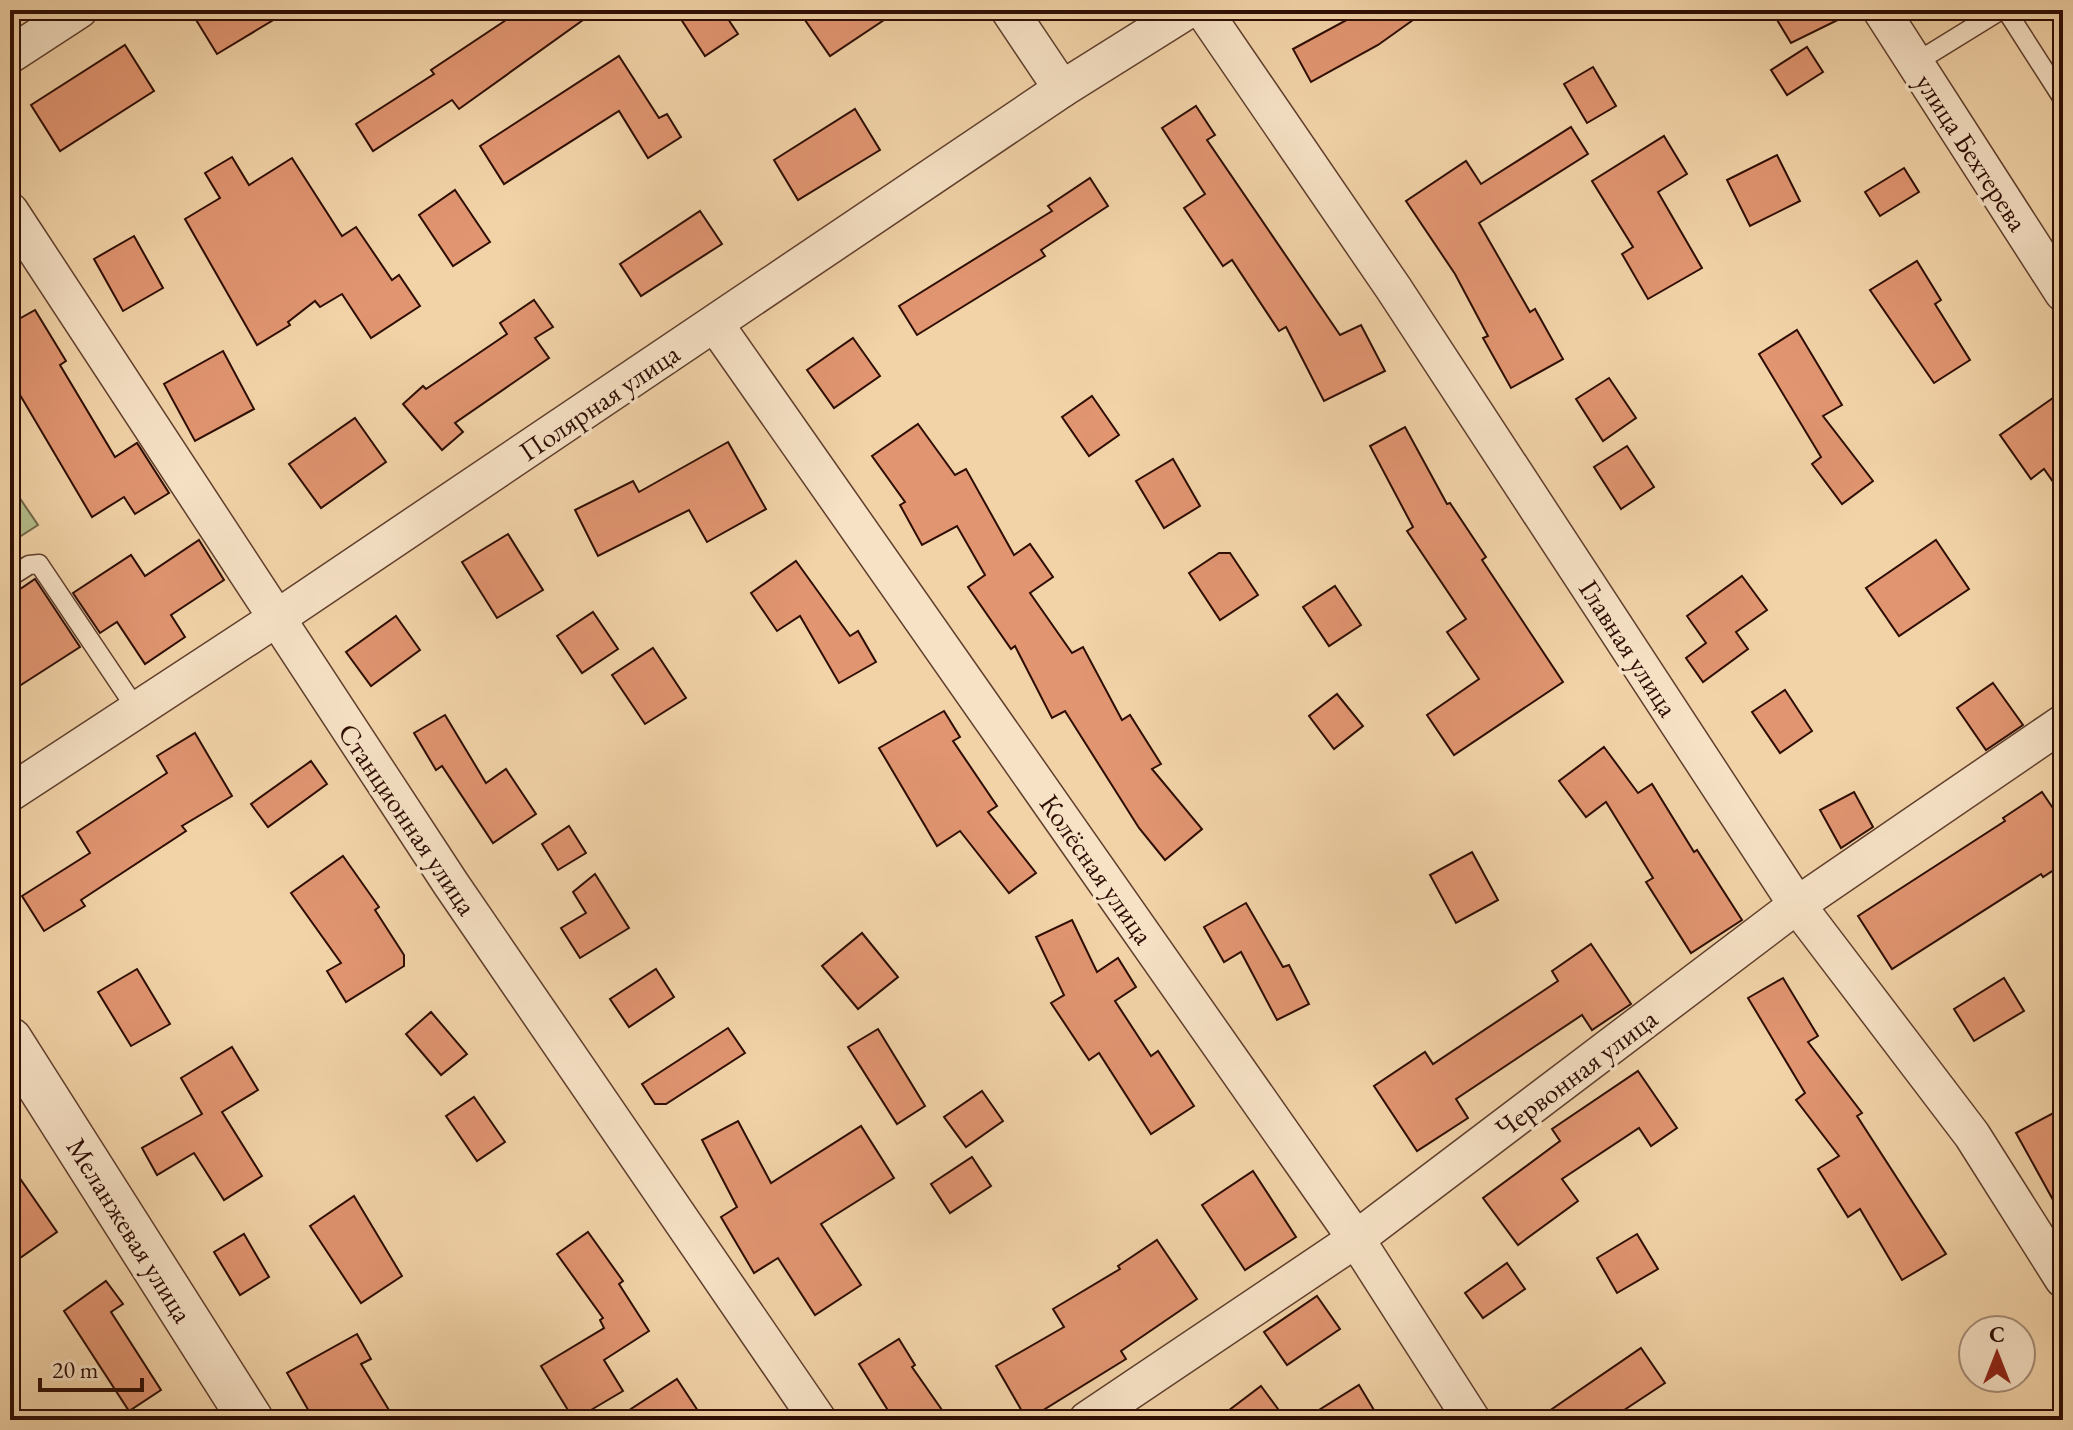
<svg xmlns="http://www.w3.org/2000/svg" width="2073" height="1430" viewBox="0 0 2073 1430" font-family="'EB Garamond',serif">
<style>
.green{fill:#b4be8c;stroke:#716648;stroke-width:2}
.building{fill:#e19571;stroke:#2e0d03;stroke-width:2}
.lines{fill:none;stroke-linecap:round;stroke-linejoin:round}
.service-casing{stroke:#5f3e2c;stroke-width:21}
.minor-casing{stroke:#5f3e2c;stroke-width:39}
.tertiary-casing{stroke:#5f3e2c;stroke-width:47}
.service{stroke:#f7e2c6;stroke-width:18}
.minor{stroke:#f7e2c6;stroke-width:36}
.tertiary{stroke:#f7e2c6;stroke-width:44}
.labels{text-anchor:middle;stroke-width:7;stroke-linejoin:round;paint-order:stroke}
.street-label{font-size:28px;fill:#2e0d03;stroke:#f7e2c6}
</style>
<rect width="100%" height="100%" fill="#f2d3a8"/>
<filter id="stains"><feTurbulence type="fractalNoise" baseFrequency=".0025" numOctaves="4"/><feColorMatrix values="0 0 0 0 .2 0 0 0 0 .09 0 0 0 0 .02 0 0 0 .5 -.17"/></filter>
<radialGradient id="worn" r=".72"><stop offset=".6" stop-color="#630" stop-opacity="0"/><stop offset="1" stop-color="#630" stop-opacity=".3"/></radialGradient>
<polygon class="green" points="17,494 38,525 10,543 10,498"/>
<g class="building">
<polygon points="190,10 290,10 217,54"/>
<polygon points="521,10 597,10 459,109 452,100 373,151 356,124 434,74 431,70"/>
<polygon points="675,10 722,10 738,34 705,56"/>
<polygon points="798,10 899,10 830,56"/>
<polygon points="1365,10 1427,10 1378,45 1311,82 1293,49"/>
<polygon points="1771,10 1858,10 1791,43"/>
<polygon points="125,45 154,91 60,151 31,105"/>
<polygon points="1807,47 1823,72 1787,95 1771,70"/>
<polygon points="619,56 659,118 667,114 681,137 648,158 619,111 504,184 480,146"/>
<polygon points="1593,67 1616,106 1587,123 1564,84"/>
<polygon points="1196,106 1215,135 1207,140 1340,335 1361,325 1385,371 1324,401 1286,327 1279,331 1232,260 1223,266 1184,208 1205,194 1162,128"/>
<polygon points="855,109 880,150 798,200 774,160"/>
<polygon points="1571,127 1588,154 1479,223 1530,312 1535,309 1563,359 1511,388 1483,338 1488,336 1455,274 1406,201 1466,161 1481,184"/>
<polygon points="1664,136 1687,174 1658,192 1702,268 1648,299 1622,254 1633,247 1592,181"/>
<polygon points="1777,155 1800,201 1750,226 1727,180"/>
<polygon points="232,157 249,185 292,158 342,236 356,227 392,280 399,275 420,306 371,338 342,294 320,307 315,301 288,322 290,325 257,345 185,219 220,198 205,173"/>
<polygon points="1904,168 1919,192 1880,216 1865,192"/>
<polygon points="1090,178 1108,206 1041,250 1045,256 917,335 899,306 1052,211 1048,206"/>
<polygon points="455,190 490,242 453,266 419,215"/>
<polygon points="700,211 722,244 641,296 620,264"/>
<polygon points="134,236 163,288 123,311 94,259"/>
<polygon points="1917,261 1941,300 1935,304 1970,360 1934,383 1870,290"/>
<polygon points="534,300 553,327 535,338 549,358 455,423 463,432 442,450 403,404 423,386 426,389 507,334 500,323"/>
<polygon points="35,310 66,361 60,365 115,457 137,443 169,493 135,514 124,497 92,517 10,378 10,324"/>
<polygon points="1797,330 1842,405 1823,416 1873,481 1842,504 1812,464 1821,457 1759,354"/>
<polygon points="853,338 880,376 834,408 807,370"/>
<polygon points="223,351 254,409 195,441 164,384"/>
<polygon points="1609,378 1636,418 1603,441 1576,399"/>
<polygon points="2063,391 2063,496 2044,469 2031,479 2000,435"/>
<polygon points="1092,396 1119,435 1089,456 1062,417"/>
<polygon points="355,418 386,462 321,508 289,464"/>
<polygon points="918,424 955,475 966,469 1014,555 1030,544 1053,577 1030,593 1072,653 1083,647 1122,720 1130,715 1161,764 1152,769 1202,829 1165,860 1139,828 1065,711 1052,718 1015,646 1011,649 968,587 985,575 957,526 922,545 900,505 905,502 872,456"/>
<polygon points="1405,427 1447,504 1450,503 1486,557 1482,560 1563,682 1454,755 1427,715 1479,679 1447,632 1466,619 1407,531 1413,527 1370,446"/>
<polygon points="728,442 766,509 707,542 689,510 598,556 575,510 633,481 639,492"/>
<polygon points="1627,446 1654,487 1621,509 1594,467"/>
<polygon points="1173,459 1200,506 1164,528 1136,481"/>
<polygon points="508,534 543,590 497,618 462,562"/>
<polygon points="199,540 224,580 171,615 185,637 145,664 117,622 100,633 73,593 131,555 145,576"/>
<polygon points="1936,540 1969,589 1899,636 1866,588"/>
<polygon points="1219,553 1230,553 1258,595 1220,620 1189,573"/>
<polygon points="796,561 850,636 858,631 876,662 839,683 800,616 777,631 751,593"/>
<polygon points="1742,576 1767,610 1736,632 1748,649 1703,682 1686,658 1706,643 1687,616"/>
<polygon points="35,579 80,647 10,692 10,596"/>
<polygon points="1335,586 1361,625 1329,646 1303,607"/>
<polygon points="593,612 618,649 582,673 557,636"/>
<polygon points="396,616 420,650 371,686 346,652"/>
<polygon points="653,648 686,698 645,724 612,675"/>
<polygon points="1993,683 2023,725 1986,750 1957,708"/>
<polygon points="1785,690 1812,731 1780,753 1752,712"/>
<polygon points="1337,694 1363,726 1334,749 1309,716"/>
<polygon points="944,711 960,737 953,741 997,806 988,812 1036,873 1009,893 960,831 937,846 879,748"/>
<polygon points="445,715 486,783 506,769 536,814 493,843 442,766 436,770 414,733"/>
<polygon points="195,733 232,796 182,826 186,831 81,900 85,906 44,931 22,896 90,853 77,832 167,773 157,756"/>
<polygon points="1604,747 1638,793 1652,784 1694,852 1697,850 1742,920 1691,953 1646,882 1653,878 1606,802 1586,817 1559,781"/>
<polygon points="311,761 327,784 268,827 251,804"/>
<polygon points="1854,792 1873,827 1841,848 1820,810"/>
<polygon points="2042,792 2063,823 2063,864 2043,877 2041,874 1892,969 1858,916 2005,821 2003,818"/>
<polygon points="569,826 586,853 558,870 542,844"/>
<polygon points="1472,852 1498,900 1456,923 1430,875"/>
<polygon points="343,856 379,907 375,910 404,955 404,966 346,1002 327,971 341,963 291,893"/>
<polygon points="595,874 629,928 580,958 561,928 586,913 573,892"/>
<polygon points="1246,903 1283,967 1289,965 1309,1004 1277,1020 1241,952 1224,962 1204,927"/>
<polygon points="1072,920 1097,972 1118,958 1136,987 1115,1001 1151,1056 1158,1051 1194,1106 1151,1134 1099,1053 1089,1060 1051,1003 1064,995 1036,937"/>
<polygon points="862,933 898,977 858,1009 822,966"/>
<polygon points="1591,944 1631,1004 1592,1030 1582,1015 1456,1099 1468,1118 1417,1151 1374,1086 1425,1052 1433,1064 1558,981 1552,971"/>
<polygon points="137,969 170,1024 131,1046 98,992"/>
<polygon points="656,969 674,997 629,1027 610,999"/>
<polygon points="1783,978 1818,1036 1808,1042 1862,1113 1857,1116 1946,1254 1902,1280 1860,1209 1848,1217 1818,1169 1839,1156 1796,1100 1805,1093 1748,998"/>
<polygon points="2004,978 2024,1011 1974,1041 1954,1009"/>
<polygon points="431,1012 467,1054 441,1075 406,1034"/>
<polygon points="728,1028 745,1053 666,1104 655,1104 642,1084"/>
<polygon points="878,1029 925,1106 897,1124 848,1047"/>
<polygon points="232,1047 258,1090 222,1112 262,1176 224,1200 194,1153 157,1175 142,1148 202,1114 181,1078"/>
<polygon points="1638,1071 1677,1128 1651,1146 1639,1128 1562,1179 1578,1201 1518,1245 1483,1198 1560,1141 1552,1129"/>
<polygon points="982,1091 1003,1121 966,1147 944,1117"/>
<polygon points="474,1097 505,1142 477,1161 446,1116"/>
<polygon points="2063,1108 2063,1218 2016,1133"/>
<polygon points="738,1121 771,1183 861,1126 894,1178 821,1224 861,1285 815,1315 778,1258 754,1273 721,1217 737,1207 702,1140"/>
<polygon points="972,1157 991,1186 950,1213 931,1184"/>
<polygon points="10,1164 57,1232 10,1265"/>
<polygon points="1253,1171 1296,1237 1245,1270 1202,1205"/>
<polygon points="354,1196 402,1276 361,1303 310,1226"/>
<polygon points="588,1232 623,1281 619,1284 649,1331 604,1360 623,1391 574,1420 541,1366 604,1328 600,1320 603,1318 557,1254"/>
<polygon points="244,1234 269,1277 240,1295 214,1252"/>
<polygon points="1637,1234 1658,1269 1617,1293 1597,1258"/>
<polygon points="1157,1240 1197,1299 1121,1351 1126,1359 1027,1420 996,1366 1064,1327 1053,1309 1120,1269 1118,1266"/>
<polygon points="1507,1263 1525,1289 1483,1318 1465,1293"/>
<polygon points="106,1281 123,1304 111,1312 161,1390 129,1411 64,1311"/>
<polygon points="1317,1296 1340,1329 1287,1365 1264,1332"/>
<polygon points="357,1334 371,1359 361,1364 395,1420 314,1420 287,1373"/>
<polygon points="899,1339 915,1365 912,1367 949,1420 894,1420 859,1364"/>
<polygon points="1641,1348 1665,1383 1609,1420 1536,1420"/>
<polygon points="677,1379 704,1420 614,1420"/>
<polygon points="1359,1385 1380,1420 1303,1420"/>
<polygon points="1261,1386 1278,1409 1263,1420 1216,1420"/>
</g>
<g class="lines">
<g class="service-casing">
<g id="service">
<polyline points="2006,10 2063,99"/>
<polyline points="1915,63 2001,10"/>
<polyline points="10,577 29,565 39,564 137,710"/>
</g>
</g>
<g class="minor-casing">
<g id="minor">
<polyline points="1009,10 1062,89"/>
<polyline points="1203,10 1394,289 1797,905 1972,1135 2063,1279"/>
<polyline points="1881,10 2063,293"/>
<polyline points="10,55 79,10"/>
<polyline points="10,211 451,884 818,1420"/>
<polyline points="715,324 1356,1239 1472,1420"/>
<polyline points="10,793 274,620 1062,89 1188,10"/>
<polyline points="1087,1420 1356,1239 1797,905 2063,723"/>
</g>
</g>
<g class="tertiary-casing">
<polyline id="tertiary" points="10,1040 251,1420"/>
</g>
<use href="#service" class="service"/>
<use href="#minor" class="minor"/>
<use href="#tertiary" class="tertiary"/>
</g>
<g class="labels">
<g class="street-label">
<text transform="translate(1972 152) rotate(57)" y="10">улица Бехтерева</text>
<text transform="translate(599 402) rotate(-34)" y="10">Полярная улица</text>
<text transform="translate(1629 648) rotate(57)" y="10">Главная улица</text>
<text transform="translate(408 819) rotate(56)" y="10">Станционная улица</text>
<text transform="translate(1097 869) rotate(55)" y="10">Колёсная улица</text>
<text transform="translate(1576 1073) rotate(-37)" y="10">Червонная улица</text>
<text transform="translate(130 1230) rotate(58)" y="10">Меланжевая улица</text>
</g>
</g>
<rect width="2073" height="1430" fill="none" stroke="#f2d3a8" stroke-width="40"/>
<rect x="12" y="12" width="2049" height="1406" fill="none" stroke="#2e0d03" stroke-width="4"/>
<rect x="20" y="20" width="2033" height="1390" fill="none" stroke="#2e0d03" stroke-width="2"/>
<g transform="translate(1997 1354)"><circle r="38" fill="#f7e2c6" stroke="#a78d78" stroke-width="2"/>
<path d="M0-6L14 30L0 20L-14 30Z" fill="#8f2418"/>
<text y="-12" font-size="22" font-weight="bold" text-anchor="middle" fill="#2e0d03">С</text>
</g>
<path d="M40 1378v12h102v-12" fill="none" stroke="#2e0d03" stroke-width="4"/>
<text x="52" y="1378" font-size="24" fill="#2e0d03" stroke="#f7e2c6" stroke-width="6" paint-order="stroke">20 m</text>
<rect width="100%" height="100%" filter="url(#stains)"/>
<rect width="100%" height="100%" fill="url(#worn)"/>
</svg>
